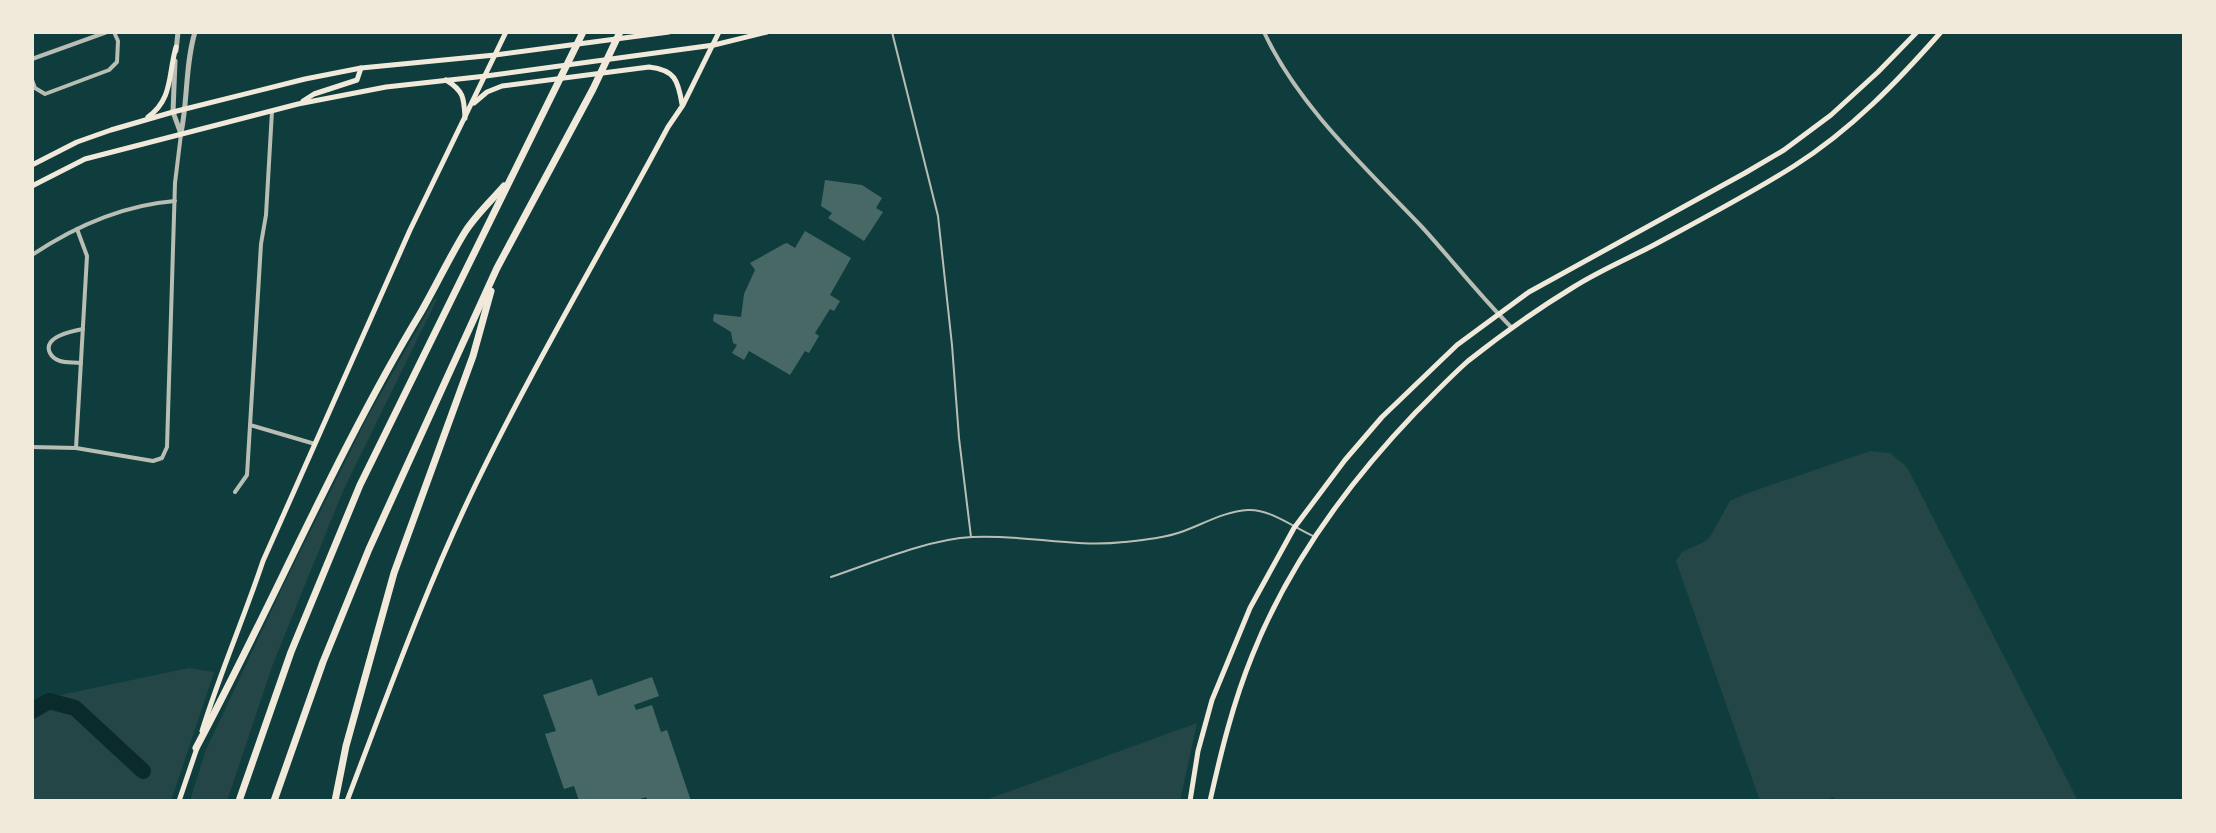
<svg xmlns="http://www.w3.org/2000/svg" width="2216" height="833" viewBox="0 0 2216 833" font-family="'Zilla Slab',serif">
<style>
.green{fill:#244646}
.lines{fill:none;stroke-linecap:round;stroke-linejoin:round}
.river{stroke:#0a2a2b;stroke-width:16}
.building{fill:#486865}
.service{stroke:#b8beb3;stroke-width:2}
.minor{stroke:#b8beb3;stroke-width:4}
.tertiary{stroke:#b8beb3;stroke-width:5}
.secondary{stroke:#f1e9da;stroke-width:5}
.motorway{stroke:#f1e9da;stroke-width:7}
</style>
<rect width="100%" height="100%" fill="#0f3d3e"/>
<g class="green">
<polygon points="435,298 437,299 343,491 273,664 227,801 190,801 205,752 282,588 367,418"/>
<polygon points="1870,451 1890,453 1907,467 2078,801 1836,801 1834,797 1823,801 1760,801 1676,561 1682,552 1704,542 1710,537 1730,501 1748,493"/>
<polygon points="189,668 214,672 171,801 32,801 32,709 46,698"/>
<polygon points="1197,723 1180,801 983,801"/>
</g>
<g class="lines">
<polyline class="river" points="32,711 49,701 75,708 143,771"/>
</g>
<g class="building">
<polygon points="825,180 862,185 882,198 876,208 883,212 864,241 828,218 832,213 821,206"/>
<polygon points="805,231 851,258 830,295 840,301 834,311 830,309 815,333 819,336 809,353 805,351 790,375 749,351 744,360 732,353 737,345 733,343 731,332 713,321 714,314 741,317 744,294 755,270 750,263 784,244 787,243 795,248"/>
<polygon points="652,677 659,696 634,705 636,710 652,705 661,732 667,730 691,801 648,801 646,797 634,801 579,801 574,786 564,789 545,734 556,731 543,695 592,679 598,696"/>
</g>
<g class="lines">
<g class="service">
<polyline points="892,32 938,216 952,345 959,438 971,537"/>
<path d="M 831,577 C 872,563 929,539 972,537 C 1023,534 1073,548 1124,542 C 1144,540 1165,538 1184,531 C 1205,523 1226,511 1248,510 C 1271,509 1294,528 1315,537"/>
</g>
<g class="minor">
<path d="M 1264,32 C 1298,106 1366,168 1422,227 C 1452,260 1480,296 1512,328"/>
<polyline points="32,59 107,32"/>
<polyline points="32,80 35,88 45,94 109,70 117,62 118,41 114,32"/>
<path d="M 32,255 C 74,227 124,205 175,201"/>
<path d="M 81,363 C 74,362 66,363 60,361 C 57,360 52,357 50,353 C 42,337 72,331 83,329"/>
<polyline points="250,425 315,444"/>
<polyline points="32,447 76,448 153,461 162,458 167,447 175,183 181,134"/>
<polyline points="76,448 87,256 77,229"/>
<polyline points="235,492 247,475 261,244 266,215 272,111"/>
</g>
<g class="tertiary">
<polyline points="176,51 178,32"/>
<polyline points="175,61 173,112 181,134"/>
<path d="M 181,133 C 188,100 185,65 195,32"/>
</g>
<g class="secondary">
<path d="M 446,80 C 464,91 464,98 465,118"/>
<polyline points="303,101 314,94 357,80 361,68"/>
<path d="M 474,103 L 487,92 L 502,86 L 649,67 C 675,70 678,80 682,104"/>
<path d="M 148,117 C 173,99 168,75 176,47"/>
<polyline points="32,165 77,142 111,130 173,112 305,79 361,68 495,55 669,32"/>
<polyline points="32,186 85,159 298,104 386,87 486,76 714,45 767,32"/>
<path d="M 202,731 C 220,673 244,618 263,561 L 410,230 L 506,32"/>
<polyline points="179,801 197,748"/>
<path d="M 347,801 C 387,696 426,587 475,486 C 534,364 604,247 668,127 L 683,105 L 719,32"/>
<polyline points="1190,801 1198,751 1212,700 1250,608 1294,528 1345,460 1382,417 1457,345 1529,292 1745,173 1784,150 1831,115 1878,72 1917,32"/>
<path d="M 1210,801 C 1221,752 1233,703 1252,656 C 1288,565 1349,482 1416,412 C 1433,395 1450,377 1468,361 C 1501,335 1536,310 1572,288 C 1597,272 1625,260 1652,246 C 1700,220 1748,195 1794,166 C 1851,130 1897,82 1941,32"/>
</g>
<g class="motorway">
<path d="M 196,748 C 273,604 336,453 421,312 C 436,286 449,258 465,232 C 475,216 491,201 504,186"/>
<polyline points="239,801 291,652 360,485 583,32"/>
<polyline points="274,801 323,662 369,549 497,268 593,89 620,32"/>
<polyline points="335,801 346,746 394,573 473,356 491,291"/>
</g>
</g>
<rect width="2216" height="833" fill="none" stroke="#f1e9da" stroke-width="68"/>
</svg>
